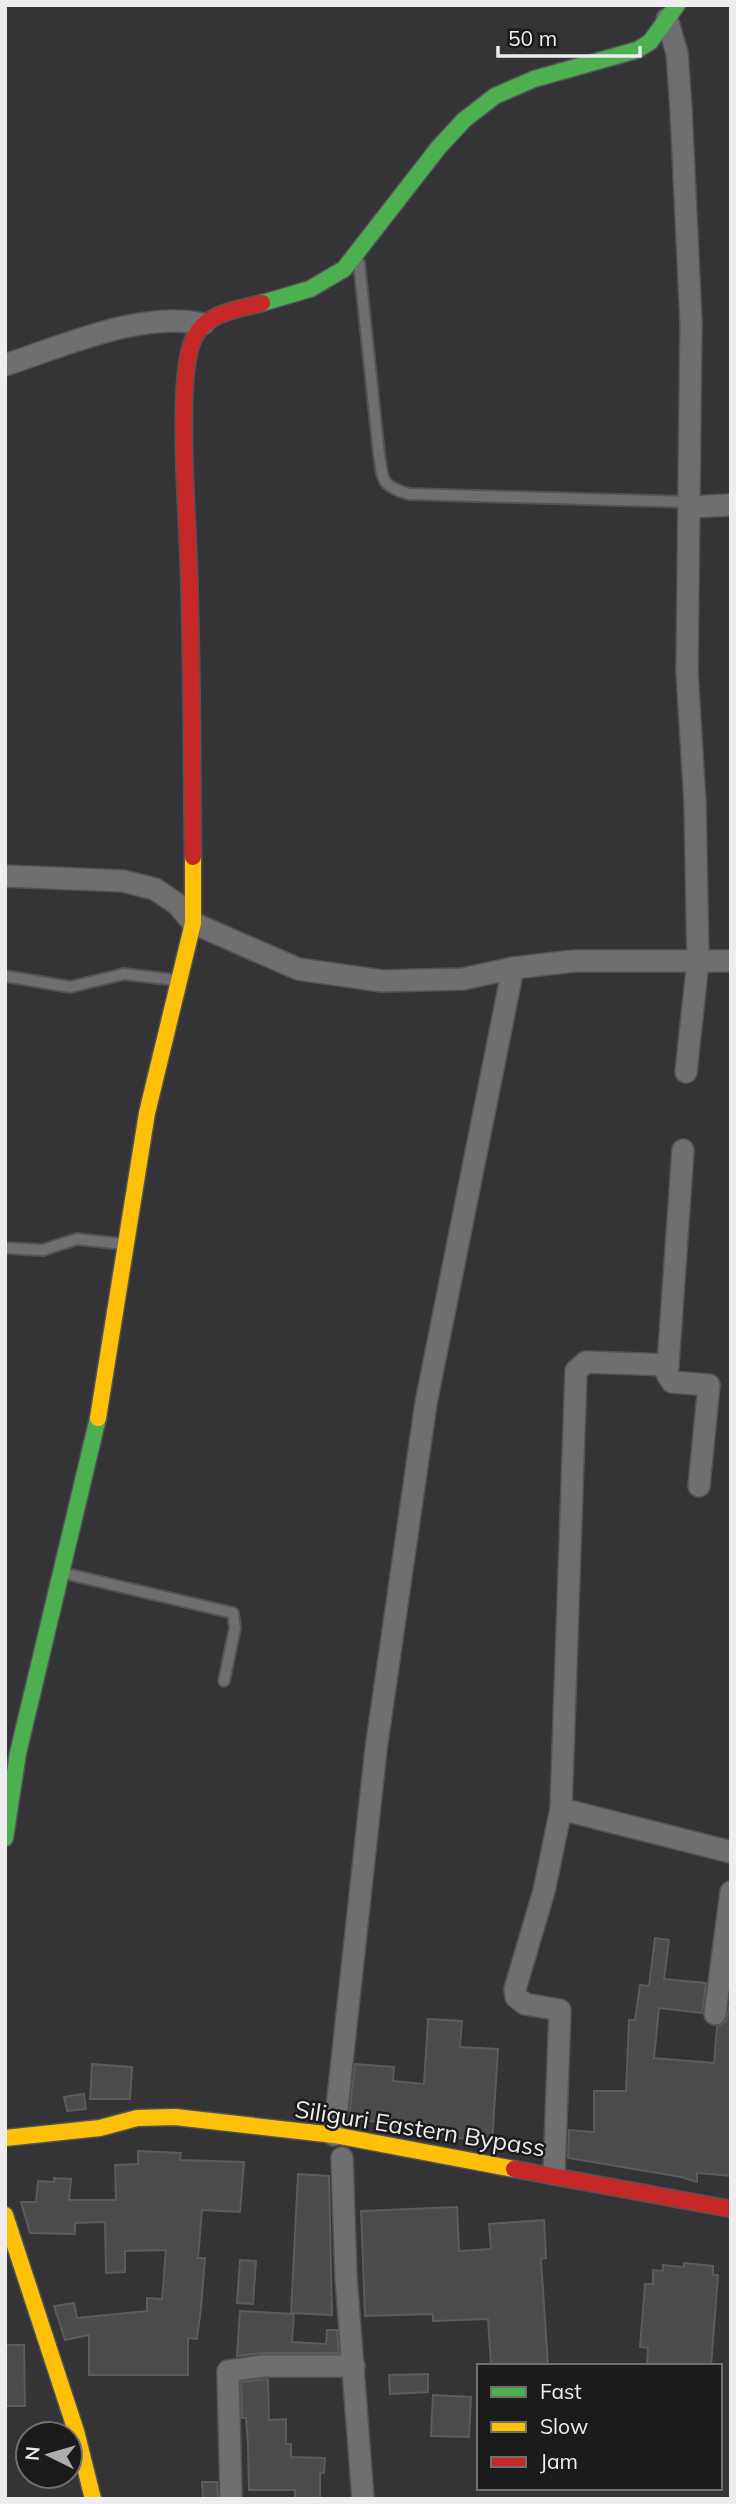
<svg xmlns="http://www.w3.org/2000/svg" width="736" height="2504" viewBox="0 0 736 2504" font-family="Mulish,sans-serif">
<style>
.building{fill:#4c4b4d;stroke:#5c5b5d;stroke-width:2}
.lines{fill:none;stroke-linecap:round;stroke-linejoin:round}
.lane-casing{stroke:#535254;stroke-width:14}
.street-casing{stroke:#535254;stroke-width:24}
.fast-casing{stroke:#535254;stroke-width:19}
.slow-casing{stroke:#535254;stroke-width:19}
.jam-casing{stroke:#535254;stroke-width:19}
.lane{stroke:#6f6e70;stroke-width:10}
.street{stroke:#6f6e70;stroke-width:21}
.fast{stroke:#4caf50;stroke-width:16}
.slow{stroke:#ffc107;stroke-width:16}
.jam{stroke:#c62828;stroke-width:16}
.labels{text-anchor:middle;stroke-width:5;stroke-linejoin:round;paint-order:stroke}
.street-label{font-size:24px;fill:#eeecee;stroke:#1c1b1c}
</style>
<rect width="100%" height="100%" fill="#343335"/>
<g class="building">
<polygon points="655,1938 669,1940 664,1979 706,1983 702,2013 659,2008 654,2058 714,2063 717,2027 726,2021 731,1998 731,2176 697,2173 697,2182 681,2177 568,2158 569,2130 594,2132 594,2091 626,2091 629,2020 635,2020 640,1985 649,1986"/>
<polygon points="428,2019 462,2021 460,2047 498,2049 492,2144 349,2117 355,2064 394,2067 393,2081 424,2084"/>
<polygon points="92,2064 132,2067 130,2099 90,2099"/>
<polygon points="84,2094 86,2109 67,2111 64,2097"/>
<polygon points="138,2151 181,2153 180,2160 244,2162 240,2212 202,2210 198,2258 205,2258 201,2308 197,2339 188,2338 188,2375 89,2375 89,2335 65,2340 54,2306 74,2303 77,2318 147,2311 147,2298 162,2299 166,2250 125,2251 125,2272 106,2273 105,2222 75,2223 75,2234 30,2233 21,2202 36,2202 38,2181 54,2182 54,2178 71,2179 69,2200 116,2200 115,2165 138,2164"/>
<polygon points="298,2174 329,2176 332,2315 291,2313"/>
<polygon points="457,2207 459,2251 491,2249 489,2224 544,2220 546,2258 541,2259 548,2366 491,2366 488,2319 433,2321 433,2314 365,2316 361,2211"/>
<polygon points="240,2260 256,2261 253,2304 237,2303"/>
<polygon points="684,2263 713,2266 713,2275 718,2275 711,2366 647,2366 648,2348 640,2347 645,2284 653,2284 653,2270 663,2271 663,2265 684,2267"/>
<polygon points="240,2311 294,2314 292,2342 326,2344 327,2330 337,2330 339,2353 263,2353 237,2356"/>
<polygon points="5,2345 24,2345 25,2406 5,2406"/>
<polygon points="428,2374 428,2392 390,2394 389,2375"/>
<polygon points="268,2379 269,2420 286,2419 286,2444 291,2444 291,2457 325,2458 324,2473 320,2473 320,2499 295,2499 295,2490 249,2490 248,2443 246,2418 242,2418 241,2382"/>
<polygon points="433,2395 471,2397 469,2437 431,2436"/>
<polygon points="202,2482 217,2482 218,2499 203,2499"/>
</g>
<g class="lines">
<g class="lane-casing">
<g id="lane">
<path d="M 359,263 L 379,454 C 383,481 381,486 409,494 L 689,502"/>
<polyline points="5,976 70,987 124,974 176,980"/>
<polyline points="5,1248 43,1250 77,1239 123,1244"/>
<polyline points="63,1573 233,1613 235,1628 224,1681"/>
</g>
</g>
<g class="street-casing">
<g id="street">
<polyline points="667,19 677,53 681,109 691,323 687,672 695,803 698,961 686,1072"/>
<path d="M 5,365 C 63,346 143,310 203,324"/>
<polyline points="689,507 731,505"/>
<polyline points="5,876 123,881 155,889 177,904 193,923 298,969 382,981 463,979 513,968 574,961 731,961"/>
<polyline points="668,1365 667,1374 672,1382 709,1385 699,1486"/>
<polyline points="561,1809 731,1852"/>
<polyline points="715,2014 731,1892"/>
<polyline points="334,2135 376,1749 426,1403 513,968"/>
<polyline points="342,2158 346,2277 363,2499"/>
<polyline points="554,2174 560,2010 525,2004 516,1997 515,1989 544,1891 561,1809 576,1371 586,1362 668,1365 683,1150"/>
<polyline points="231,2499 228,2371 263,2366 354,2366"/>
</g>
</g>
<g class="fast-casing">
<g id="fast">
<polyline points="262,303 310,289 344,269 439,147 464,120 495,96 534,79 637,50 650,42 677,5"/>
<polyline points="5,1838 18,1753 98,1418"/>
</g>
</g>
<g class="slow-casing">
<g id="slow">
<polyline points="98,1418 147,1113 193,923 193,857"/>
<polyline points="5,2138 100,2128 137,2118 175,2117 334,2135 514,2169"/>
<polyline points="5,2215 76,2431 93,2499"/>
</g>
</g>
<g class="jam-casing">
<g id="jam">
<path d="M 193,857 C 192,761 192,666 189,570 C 188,524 175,373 194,338 C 207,312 236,310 262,303"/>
<polyline points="514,2169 731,2209"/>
</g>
</g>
<use href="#lane" class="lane"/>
<use href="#street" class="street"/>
<use href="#fast" class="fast"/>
<use href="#slow" class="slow"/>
<use href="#jam" class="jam"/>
</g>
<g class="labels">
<g class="street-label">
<text transform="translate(420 2129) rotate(9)" y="8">Siliguri Eastern Bypass</text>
</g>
</g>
<rect width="736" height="2504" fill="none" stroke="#eeecee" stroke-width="14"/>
<rect x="477" y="2364" width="245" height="126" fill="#1c1b1c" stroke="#706f70" stroke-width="2"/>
<rect x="491" y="2387" width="35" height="10" fill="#4caf50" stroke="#706f70" stroke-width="2"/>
<text x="540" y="2399" font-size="21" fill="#eeecee">Fast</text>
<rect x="491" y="2422" width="35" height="10" fill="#ffc107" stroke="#706f70" stroke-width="2"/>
<text x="540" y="2434" font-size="21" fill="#eeecee">Slow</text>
<rect x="491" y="2457" width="35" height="10" fill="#c62828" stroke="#706f70" stroke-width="2"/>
<text x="540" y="2469" font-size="21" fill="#eeecee">Jam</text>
<g transform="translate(49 2455) rotate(275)"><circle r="33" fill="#1c1b1c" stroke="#706f70" stroke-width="2"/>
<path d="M0-5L12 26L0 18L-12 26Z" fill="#adabad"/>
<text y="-10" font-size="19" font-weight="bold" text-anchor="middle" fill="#eeecee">N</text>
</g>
<path d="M498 46v10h142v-10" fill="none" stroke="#eeecee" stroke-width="3.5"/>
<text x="508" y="46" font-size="21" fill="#eeecee" stroke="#1c1b1c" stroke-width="5" paint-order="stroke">50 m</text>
</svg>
